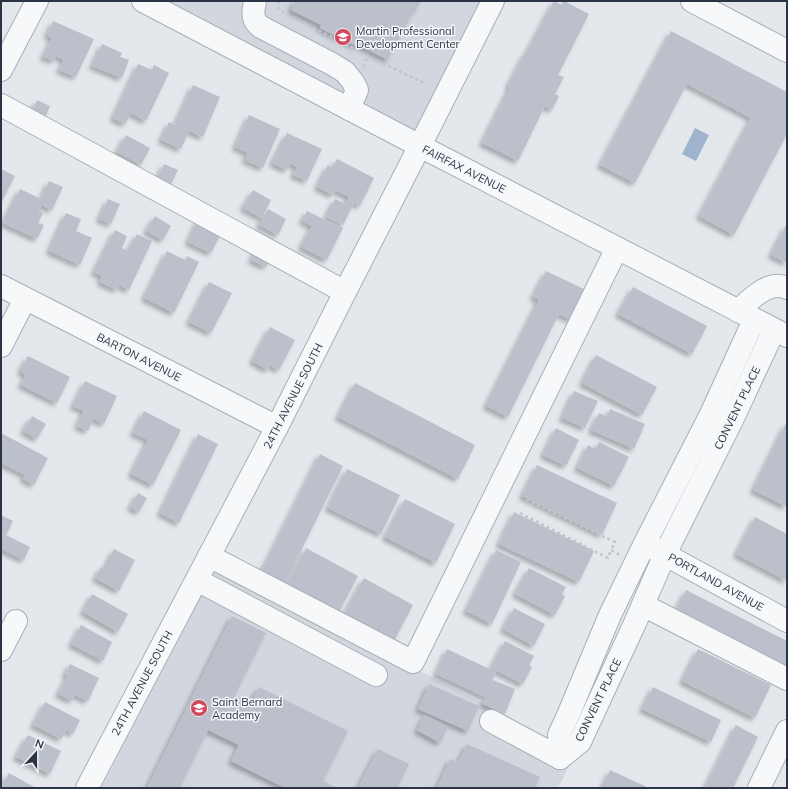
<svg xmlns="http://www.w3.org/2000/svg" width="788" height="789" viewBox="0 0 788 789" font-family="Mulish,sans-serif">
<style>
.built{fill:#d2d6de}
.water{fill:#9fb4cc}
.building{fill:#bbc0ca;filter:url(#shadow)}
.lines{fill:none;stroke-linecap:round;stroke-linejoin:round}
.minor-casing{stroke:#a9aeb7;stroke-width:24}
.path{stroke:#c2c5cb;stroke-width:2.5;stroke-dasharray:3 3;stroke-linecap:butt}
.minor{stroke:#f7f8fa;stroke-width:22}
.labels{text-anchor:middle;stroke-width:3;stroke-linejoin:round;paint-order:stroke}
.poi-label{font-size:11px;fill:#2b3445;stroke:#f4f6f9;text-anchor:start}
.street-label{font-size:11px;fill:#2b3445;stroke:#f4f6f9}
</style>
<defs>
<filter id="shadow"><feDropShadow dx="-3.5" dy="3.5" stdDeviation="2" flood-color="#0004"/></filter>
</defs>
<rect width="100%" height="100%" fill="#e4e7ec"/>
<g class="built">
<polygon points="145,1 494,1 420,146"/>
<polygon points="217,566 576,752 558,788 101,788"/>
</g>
<polygon class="water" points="695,128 709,135 696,161 682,154"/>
<g class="building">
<polygon points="295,1 421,1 415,12 414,11 409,20 388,60 357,44 356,46 320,28 321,25 291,10"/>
<polygon points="554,1 561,5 564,1 589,14 558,75 564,77 555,94 559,96 552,110 545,106 518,161 482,143 510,87 508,86 525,53 526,54"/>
<polygon points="53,21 94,39 76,77 59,70 64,60 56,56 54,61 43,57 52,38 47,35"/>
<polygon points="671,31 787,92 787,134 734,235 699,216 751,118 687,84 635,183 600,165"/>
<polygon points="102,44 122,53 120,57 129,60 122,78 92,66"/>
<polygon points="138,64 152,70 154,65 169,73 146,121 131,113 125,124 113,118"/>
<polygon points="193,85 220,97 203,137 189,131 181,149 161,140 169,122 175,125"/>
<polygon points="37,100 50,106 46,116 33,110"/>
<polygon points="249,115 280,129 263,168 245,160 248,153 235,147"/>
<polygon points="287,133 322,149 307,181 293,175 297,167 290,163 287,170 272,163"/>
<polygon points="126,135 150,148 141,165 117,152"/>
<polygon points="337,159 374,178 360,206 354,203 343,225 326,217 335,199 346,204 349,197 335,190 333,195 317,187 328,165 332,168"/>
<polygon points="164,164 178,170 170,186 157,179"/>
<polygon points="1,169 15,176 1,203"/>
<polygon points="49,181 63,187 52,210 41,205 39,211 43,213 38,223 44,225 37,239 3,223 20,189 41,199"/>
<polygon points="253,190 271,200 262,218 243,208"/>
<polygon points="108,199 120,204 111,224 99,219"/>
<polygon points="268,209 286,219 278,235 259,225"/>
<polygon points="307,211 343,228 327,260 301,247 312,226 302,221"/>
<polygon points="66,213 81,219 76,231 92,238 80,265 49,251"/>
<polygon points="155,216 171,226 163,240 146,231"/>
<polygon points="198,220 222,232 211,253 188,242"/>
<polygon points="787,223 787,263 771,255"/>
<polygon points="115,230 127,236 122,248 128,251 137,234 152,241 129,290 119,285 117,290 100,282 102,276 94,272"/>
<polygon points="257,247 272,255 266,267 251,260"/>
<polygon points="167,251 185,260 187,256 199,262 174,313 144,298"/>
<polygon points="546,271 586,290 571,320 559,314 508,417 486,406 539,300 533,297"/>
<polygon points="209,282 232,293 211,333 189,322"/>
<polygon points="633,287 707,326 692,354 618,314"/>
<polygon points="270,327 295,340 279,370 270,365 268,370 252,361"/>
<polygon points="596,355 657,387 642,415 582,383"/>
<polygon points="28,356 70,377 57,403 21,385 26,375 20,371"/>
<polygon points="85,381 117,396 104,424 94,419 88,431 77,426 84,411 73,406"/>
<polygon points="355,383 475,445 458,479 338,417"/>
<polygon points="574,391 598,401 585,428 562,418"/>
<polygon points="610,409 645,424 634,449 591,430 599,413 607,417"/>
<polygon points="144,411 181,430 153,485 131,474 148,440 133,433"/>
<polygon points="32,416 46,424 37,439 23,431"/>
<polygon points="787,421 787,507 753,490"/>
<polygon points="556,428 579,440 566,466 543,455"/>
<polygon points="1,433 48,458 34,485 23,479 25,475 1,463 1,446 2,444 1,443"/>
<polygon points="198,434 218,444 179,523 160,513"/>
<polygon points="599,442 629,457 614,486 577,468 588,445 595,449"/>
<polygon points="320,454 343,466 284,585 261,573"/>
<polygon points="537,465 617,503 602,535 522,496"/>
<polygon points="347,469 400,495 381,534 328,508"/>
<polygon points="138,493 147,498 139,512 130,507"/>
<polygon points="405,499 455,524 436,563 385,537"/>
<polygon points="514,512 594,551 579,582 499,544"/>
<polygon points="1,515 13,521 6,535 30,547 24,560 1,549"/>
<polygon points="755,517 787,534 787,581 736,554"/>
<polygon points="306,548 358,576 338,614 286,586"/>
<polygon points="114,549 135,560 119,591 95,578 101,567 104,569"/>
<polygon points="496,550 521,562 492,624 466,611"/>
<polygon points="529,568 566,587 562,594 565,596 555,615 515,594"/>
<polygon points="364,578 413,605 393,643 343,616"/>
<polygon points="686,590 787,641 787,670 675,613"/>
<polygon points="92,594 128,614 118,632 83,612"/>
<polygon points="514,608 545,624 534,646 503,629"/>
<polygon points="232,616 266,633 235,695 251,703 259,687 348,731 323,781 337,788 285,788 231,761 239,745 208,730 180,788 147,788"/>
<polygon points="81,625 112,642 103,661 71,644"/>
<polygon points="505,641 534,656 529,665 532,667 523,684 491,668"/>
<polygon points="447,649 496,672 485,697 436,674"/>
<polygon points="698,649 771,685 755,718 682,681"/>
<polygon points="70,664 99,678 88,701 75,695 72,701 58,694 68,675 65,674"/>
<polygon points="493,680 515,689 505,714 483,704"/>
<polygon points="429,684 479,706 468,731 418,709"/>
<polygon points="653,687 721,720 711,742 642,709"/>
<polygon points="45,702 80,720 73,734 66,730 61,739 33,725"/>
<polygon points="425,715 448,727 440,743 417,730"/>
<polygon points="736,725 758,737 733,788 705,788"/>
<polygon points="28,735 61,751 50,774 16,757"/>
<polygon points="467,744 540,777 535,788 478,788 476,787 475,788 437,788 450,759 458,762"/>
<polygon points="378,749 409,764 397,788 358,788"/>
<polygon points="610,770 649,788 602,788"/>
<polygon points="9,773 36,788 1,788"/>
</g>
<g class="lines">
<g class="minor-casing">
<g id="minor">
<polyline points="143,1 420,146 787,336"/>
<path d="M 255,1 C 253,12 251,20 261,27 L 332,64 L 345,72 L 353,82 L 357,90 L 349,109"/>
<polyline points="692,1 787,51"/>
<polyline points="1,70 37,1"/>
<polyline points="1,105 345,292"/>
<polyline points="1,286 277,427"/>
<path d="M 738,311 C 750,300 769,279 787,288"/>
<polyline points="1,346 25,299"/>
<polyline points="653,548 787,621"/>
<polyline points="209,556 413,662 617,248"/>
<polyline points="197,580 376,675"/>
<polyline points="643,605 787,679"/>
<polyline points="1,650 16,621"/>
<polyline points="491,721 560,758"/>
<polyline points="560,758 559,735 569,713 610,615 645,543 711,414 754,320"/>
<polyline points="560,758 580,742 635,623 665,554 733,418 774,330"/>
<polyline points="87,788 277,427 345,292 429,128 493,1"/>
<polyline points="759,788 787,731"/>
</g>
</g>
<g class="path">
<polyline points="279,1 278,9 368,56 424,83"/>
<polyline points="363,67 368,56"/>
<polyline points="526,500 615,542 611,550"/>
<polyline points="520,513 608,558 611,550 620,555"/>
</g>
<use href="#minor" class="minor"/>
</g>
<defs>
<g id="school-disc" transform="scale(0.9)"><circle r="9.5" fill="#d1495b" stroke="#f4f6f9"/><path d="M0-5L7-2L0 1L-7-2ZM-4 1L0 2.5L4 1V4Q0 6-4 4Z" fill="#fff"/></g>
</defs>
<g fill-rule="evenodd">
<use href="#school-disc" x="343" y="37"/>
<use href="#school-disc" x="199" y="708"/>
</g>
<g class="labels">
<g class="poi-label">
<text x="356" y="35">Martin Professional<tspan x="356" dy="13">Development Center</tspan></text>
<text x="212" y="706">Saint Bernard<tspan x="212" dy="13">Academy</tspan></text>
</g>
<g class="street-label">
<text transform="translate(464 169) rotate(27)" y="4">FAIRFAX AVENUE</text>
<text transform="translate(139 357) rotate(27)" y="4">BARTON AVENUE</text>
<text transform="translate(293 396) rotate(-63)" y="4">24TH AVENUE SOUTH</text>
<text transform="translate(737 408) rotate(-64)" y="4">CONVENT PLACE</text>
<text transform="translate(716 582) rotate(29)" y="4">PORTLAND AVENUE</text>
<text transform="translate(142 683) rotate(-62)" y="4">24TH AVENUE SOUTH</text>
<text transform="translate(598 700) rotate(-64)" y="4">CONVENT PLACE</text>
</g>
</g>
<rect width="788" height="789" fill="none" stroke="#2b3445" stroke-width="4"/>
<g transform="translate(36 753) rotate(21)" stroke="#f4f6f9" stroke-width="3" paint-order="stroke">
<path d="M0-3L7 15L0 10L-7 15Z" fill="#2b3445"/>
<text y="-6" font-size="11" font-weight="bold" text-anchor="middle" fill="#2b3445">N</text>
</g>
</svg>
